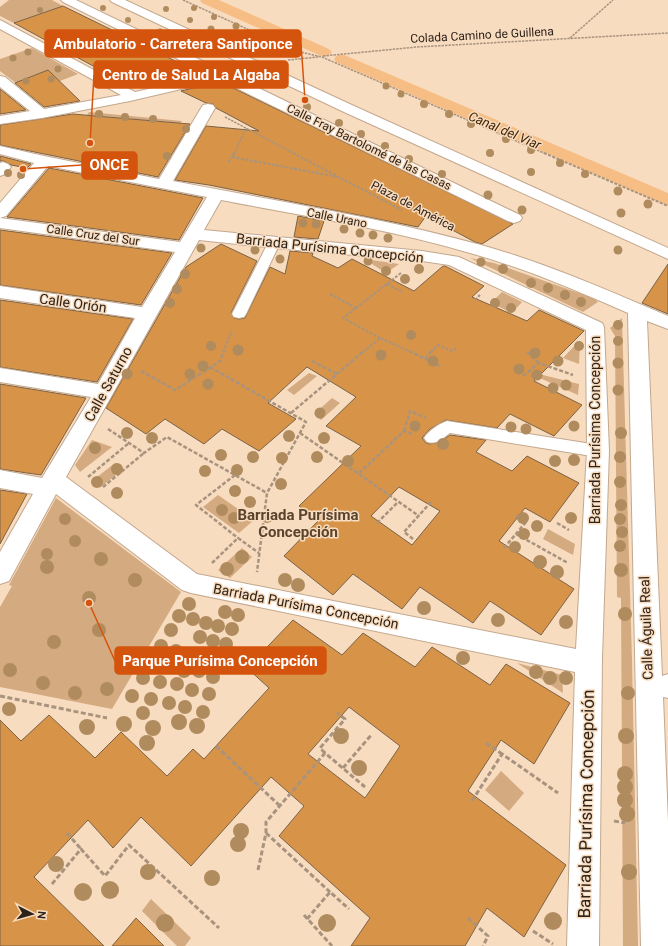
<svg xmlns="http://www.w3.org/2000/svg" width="668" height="946" viewBox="0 0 668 946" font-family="Roboto,sans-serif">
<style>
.green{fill:#d4aa80}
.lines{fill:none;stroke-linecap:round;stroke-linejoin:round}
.canal{fill:#f6be84;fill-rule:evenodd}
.building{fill:#d79448;stroke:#7b6249;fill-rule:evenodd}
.lane-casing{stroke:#c3a88d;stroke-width:2}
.street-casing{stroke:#c3a88d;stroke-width:2}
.secondary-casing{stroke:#c3a88d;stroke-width:2}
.path-far3{stroke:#a8937e;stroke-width:1.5;stroke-dasharray:2.5 1;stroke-linecap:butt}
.path-far2{stroke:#a8937e;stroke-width:2;stroke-dasharray:3 1.5;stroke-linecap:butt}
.path-far1{stroke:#a8937e;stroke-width:2.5;stroke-dasharray:4 2;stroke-linecap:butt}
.path{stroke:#a8937e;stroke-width:3;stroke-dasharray:5 2.5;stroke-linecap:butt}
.lane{fill:#fff;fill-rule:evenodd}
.street{fill:#fff;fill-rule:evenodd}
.secondary{fill:#fff;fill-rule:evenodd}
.tree{fill:#b08b5e}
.labels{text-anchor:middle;stroke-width:3;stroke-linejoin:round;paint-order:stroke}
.far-street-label{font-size:12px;fill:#2e2319;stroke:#f8dcc0}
.far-water-label{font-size:13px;font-style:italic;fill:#402503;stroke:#f8dcc0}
.street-label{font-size:14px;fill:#2e2319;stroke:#f8dcc0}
.neighbourhood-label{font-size:15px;font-weight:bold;fill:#5b442c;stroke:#f8dcc0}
.near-street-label{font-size:17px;fill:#2e2319;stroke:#f8dcc0}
.leader{fill:none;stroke:#d5540d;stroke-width:1.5}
.callout-dot{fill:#d5540d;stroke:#f8dcc0;stroke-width:1.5}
.callout{fill:#d5540d;stroke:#d5540d;stroke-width:1.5}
.callout-label{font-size:15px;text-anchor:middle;font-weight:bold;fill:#fff}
</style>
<rect width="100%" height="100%" fill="#f8dcc0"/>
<g class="green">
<polygon points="9,0 52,0 63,6 14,23 0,16 0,7"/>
<polygon points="32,48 78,74 29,93 0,71 0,59"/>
<polygon points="89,112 182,121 180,123 87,115"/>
<polygon points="470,258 494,263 593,298 598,302 583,312"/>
<polygon points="364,259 399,264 386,273"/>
<polygon points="502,292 522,302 512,313 491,303"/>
<polygon points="622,318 632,660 638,946 623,946 621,598 617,597 615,336 610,328"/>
<polygon points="578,342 580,343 579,364 563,358"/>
<polygon points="309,373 317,376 294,395 287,390"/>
<polygon points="535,373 579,384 578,395 533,375"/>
<polygon points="332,398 340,403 321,420 314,414"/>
<polygon points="92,440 112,447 80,472 75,465"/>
<polygon points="115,463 123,469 101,487 92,481"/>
<polygon points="218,495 254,520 239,533 203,507"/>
<polygon points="56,498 181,592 112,709 0,687 0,607 12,586 9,585"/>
<polygon points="548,529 575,544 573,555 543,539"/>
<polygon points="242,548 252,557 230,578 218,570"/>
<polygon points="517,663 562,675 563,693"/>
<polygon points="501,771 524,793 509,811 485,790"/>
<polygon points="151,899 191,938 185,946 177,946 142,911"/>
</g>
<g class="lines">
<g class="canal">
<polygon points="200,0 219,0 329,49 332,52 329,55 324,57 319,55 202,3"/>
<polygon points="342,54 668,193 668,206 336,62 334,59 336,56"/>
</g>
</g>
<g class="building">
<polygon points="63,6 204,75 167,83 152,75 128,85 14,23"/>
<polygon points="48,70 80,101 44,107 15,83"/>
<polygon points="218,82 227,85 513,224 482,244 475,242 426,216 418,227 209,185 175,180 206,126 259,131 216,108 213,104 206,103 181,91"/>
<polygon points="0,89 26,110 0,114"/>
<polygon points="73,114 95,116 190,124 158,177 0,145 0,125"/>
<polygon points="0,156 31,164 27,168 11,165 4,161 0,161"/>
<polygon points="49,168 203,198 179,240 7,217"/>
<polygon points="298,216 324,221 318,239 294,237"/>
<polygon points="0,230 172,253 141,305 0,285"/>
<path d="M 221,244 L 257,261 L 231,313 L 234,318 L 239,319 L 245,318 L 270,267 L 285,274 L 290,251 L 313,253 L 312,256 L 338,268 L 352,259 L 414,291 L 443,266 L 445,266 L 484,286 L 472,297 L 527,321 L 539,310 L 584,331 L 534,381 L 582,405 L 554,436 L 510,414 L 497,428 L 446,420 L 430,429 L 422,438 L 426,443 L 430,444 L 440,442 L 450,435 L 486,440 L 476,452 L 512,471 L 527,456 L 579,483 L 550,522 L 525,508 L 499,541 L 574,589 L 541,635 L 490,601 L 473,623 L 420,587 L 402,609 L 353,574 L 333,595 L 284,556 L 318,521 L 299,506 L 361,446 L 326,426 L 356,397 L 307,367 L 268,403 L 296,419 L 259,451 L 222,429 L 204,444 L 165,419 L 146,434 L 106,408 L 186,267 ZM 399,487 L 440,511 L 412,545 L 371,516 Z"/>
<polygon points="668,264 668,314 642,303"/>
<polygon points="0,300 133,319 97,382 0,367"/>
<polygon points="0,384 86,398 41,475 0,469"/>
<polygon points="0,490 27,494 0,544"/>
<path d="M 293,620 L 342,655 L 363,633 L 415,667 L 432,647 L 490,685 L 506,664 L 570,703 L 534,764 L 501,740 L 468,791 L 566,865 L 524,937 L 487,908 L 465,946 L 351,946 L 370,918 L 279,836 L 304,806 L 271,777 L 191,866 L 141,817 L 113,848 L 88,820 L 34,877 L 104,946 L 0,946 L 0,720 L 21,741 L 49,715 L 95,758 L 121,732 L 167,776 L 193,749 L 204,759 L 269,688 L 247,668 ZM 349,707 L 400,746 L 365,798 L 308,754 Z"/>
<polygon points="136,918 164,946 112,946"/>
</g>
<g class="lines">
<g class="lane-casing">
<g id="lane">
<polygon points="274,239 278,240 280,243 246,314 244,317 239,318 234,317 232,314 268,243 270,240"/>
<path d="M 447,421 L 598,445 L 604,447 L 606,451 L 604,455 L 598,457 L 450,433 C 442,439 436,445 427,442 L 424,438 C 429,430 439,424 447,421 Z"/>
</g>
</g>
<g class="street-casing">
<g id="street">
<polygon points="61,0 76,0 223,71 257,62 262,63 263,66 262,69 234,76 520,215 522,218 520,221 514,223 508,221 220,80 130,101 42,118 0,124 0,116 30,111 0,87 0,76 5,77 44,109 121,95 0,29 0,20 135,92 210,75 63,2"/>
<path d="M 208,104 L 213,105 L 215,108 L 173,181 C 276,201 380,217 481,245 C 546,263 607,290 668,316 L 668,329 L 647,321 L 662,676 L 668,674 L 668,698 L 663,697 L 668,822 L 668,946 L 641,946 L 628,313 C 576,290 524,268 470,253 C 388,229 304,216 221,200 L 204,230 L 422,251 L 459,257 L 602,323 L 604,327 L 609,451 L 602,658 L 599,946 L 567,946 L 575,672 L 191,593 L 182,590 L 56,494 L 9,581 L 0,584 L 0,552 L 33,494 L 0,488 L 0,470 L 42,478 L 91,397 L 0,382 L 0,368 L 98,384 L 135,318 L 0,298 L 0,286 L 142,307 L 175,252 L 0,228 L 0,218 L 180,242 L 207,197 L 48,166 L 6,216 L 0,218 L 0,203 L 34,163 L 0,154 L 0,146 L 44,156 L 159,179 L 201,108 L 203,105 ZM 199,240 L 274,248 L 422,261 L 449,265 L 586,330 L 587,451 L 576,649 L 197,574 L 66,477 Z"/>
<polygon points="3,162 8,164 11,167 5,174 0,176 0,163"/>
</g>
</g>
<g class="secondary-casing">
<polygon id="secondary" points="110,0 125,0 354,106 668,248 668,259 344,112 112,2"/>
</g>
<g class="path-far3">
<polyline points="183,0 296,51 322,57 546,154"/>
<polyline points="239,37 252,31"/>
<polyline points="570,38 613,0"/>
<polyline points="323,56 417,47 668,33"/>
<polyline points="288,60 318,57"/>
<polyline points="225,117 295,154"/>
<polyline points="234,154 246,128"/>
</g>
<g class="path-far2">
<polyline points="234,153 232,157 338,177"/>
<polyline points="293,153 402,210"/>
<polyline points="544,153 668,206"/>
<polyline points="228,162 232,157"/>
<polyline points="387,284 402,292"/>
<polyline points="330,294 356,308"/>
<polyline points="475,300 480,295"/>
<polyline points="380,338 343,318 401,273"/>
<polyline points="223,352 232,331"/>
<polyline points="363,352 380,338 411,352"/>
<polyline points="431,352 438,345 452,351 457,347"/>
</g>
<g class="path-far1">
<polyline points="409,351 442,367"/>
<polyline points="527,352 539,363"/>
<polyline points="425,359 432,351"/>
<polyline points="312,361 337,374"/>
<polyline points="210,367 306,422 267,493 257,572"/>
<polyline points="141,371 175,390 220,361 224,351"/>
<polyline points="523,376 539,363 573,375"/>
<polyline points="291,413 364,351"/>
<polyline points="108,429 144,453 167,437 267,493"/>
<polyline points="404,431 410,411 426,418"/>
<polyline points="300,433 419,516"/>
<polyline points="359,473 404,431 413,434"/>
<polyline points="235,475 196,505 238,538"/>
<polyline points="88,477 129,443"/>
<polyline points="103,487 144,453"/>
<polyline points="377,523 398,502"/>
<polyline points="557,523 569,530"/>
<polyline points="516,534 568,563"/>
<polyline points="413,539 404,532 431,502"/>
<polyline points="504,548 526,522 516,516"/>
<polyline points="212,563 238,538 259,553"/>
</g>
<g class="path">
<polyline points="0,696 107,718"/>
<polyline points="486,743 502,754"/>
<polyline points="216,746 280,806"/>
<polyline points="325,753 320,748 345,719 337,713"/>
<polyline points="343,768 372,734"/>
<polyline points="472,801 502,754 558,793"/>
<polyline points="614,821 625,823"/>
<polyline points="67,833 81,849"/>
<polyline points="266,833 330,892"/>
<polyline points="258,870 266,833 266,822 325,753 365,787"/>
<polyline points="52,884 81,849 105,876 129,845 219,928"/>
<polyline points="304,915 332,946"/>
<polyline points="468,918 488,936 483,946"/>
<polyline points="307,919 330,892 349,909"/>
<polyline points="533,931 553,944"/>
</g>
<use href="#lane" class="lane"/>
<use href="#street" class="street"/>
<use href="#secondary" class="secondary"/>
</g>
<g class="tree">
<circle cx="103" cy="8" r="3"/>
<circle cx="194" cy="8" r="3"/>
<circle cx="166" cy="9" r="3"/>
<circle cx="40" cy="10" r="3"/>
<circle cx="214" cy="17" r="3"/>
<circle cx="128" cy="20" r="3"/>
<circle cx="190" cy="20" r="3"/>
<circle cx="236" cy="26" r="3.5"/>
<circle cx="211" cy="29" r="3.5"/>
<circle cx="160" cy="32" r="3.5"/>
<circle cx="28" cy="52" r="3.5"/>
<circle cx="13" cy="58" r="3.5"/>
<circle cx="58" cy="69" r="3.5"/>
<circle cx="51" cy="79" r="3.5"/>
<circle cx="26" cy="81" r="3.5"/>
<circle cx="386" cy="86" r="3.5"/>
<circle cx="401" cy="94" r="3.5"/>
<circle cx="424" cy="104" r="4"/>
<circle cx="307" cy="107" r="4"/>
<circle cx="99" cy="114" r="4"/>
<circle cx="449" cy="114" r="4"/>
<circle cx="125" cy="117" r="4"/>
<circle cx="153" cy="119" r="4"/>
<circle cx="339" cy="123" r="4"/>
<circle cx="471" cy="124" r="4"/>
<circle cx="186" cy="129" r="4"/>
<circle cx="361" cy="134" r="4"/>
<circle cx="506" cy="139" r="4"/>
<circle cx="385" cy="146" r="4"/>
<circle cx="531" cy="150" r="4"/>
<circle cx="490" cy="153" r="4"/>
<circle cx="167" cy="156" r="4"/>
<circle cx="409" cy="159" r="4"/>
<circle cx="560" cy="163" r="4"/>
<circle cx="531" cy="172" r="4"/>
<circle cx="8" cy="173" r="4"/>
<circle cx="442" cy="174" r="4"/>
<circle cx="585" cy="174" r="4"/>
<circle cx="21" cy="175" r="4"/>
<circle cx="618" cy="191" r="4.5"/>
<circle cx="488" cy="195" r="4.5"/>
<circle cx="648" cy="204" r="4.5"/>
<circle cx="522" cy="210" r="4.5"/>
<circle cx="621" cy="213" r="4.5"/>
<circle cx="303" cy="223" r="4.5"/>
<circle cx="316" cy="224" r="4.5"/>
<circle cx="344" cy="229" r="4.5"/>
<circle cx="360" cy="233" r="4.5"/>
<circle cx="373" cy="235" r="4.5"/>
<circle cx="388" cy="238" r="4.5"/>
<circle cx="201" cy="248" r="4.5"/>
<circle cx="255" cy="250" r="4.5"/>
<circle cx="618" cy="250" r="4.5"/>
<circle cx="280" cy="259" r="4.5"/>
<circle cx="368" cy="261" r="4.5"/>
<circle cx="481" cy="262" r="4.5"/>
<circle cx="419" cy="269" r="5"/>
<circle cx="503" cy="269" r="5"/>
<circle cx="386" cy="271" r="5"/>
<circle cx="185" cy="274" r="5"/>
<circle cx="405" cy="279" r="5"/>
<circle cx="531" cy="283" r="5"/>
<circle cx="548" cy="288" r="5"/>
<circle cx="177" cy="289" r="5"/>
<circle cx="565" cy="295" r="5"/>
<circle cx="581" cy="302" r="5"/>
<circle cx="170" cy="303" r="5"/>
<circle cx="495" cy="303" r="5"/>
<circle cx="511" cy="308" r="5"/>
<circle cx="618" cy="325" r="5"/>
<circle cx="411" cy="335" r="5"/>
<circle cx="618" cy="341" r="5"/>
<circle cx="211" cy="346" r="5"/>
<circle cx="579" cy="346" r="5"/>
<circle cx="238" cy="350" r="5.5"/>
<circle cx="535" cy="353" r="5.5"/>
<circle cx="381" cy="355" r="5.5"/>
<circle cx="433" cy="361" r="5.5"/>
<circle cx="558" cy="361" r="5.5"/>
<circle cx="618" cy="363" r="5.5"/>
<circle cx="203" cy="366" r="5.5"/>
<circle cx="519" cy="369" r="5.5"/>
<circle cx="127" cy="374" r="5.5"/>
<circle cx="190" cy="374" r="5.5"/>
<circle cx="537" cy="375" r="5.5"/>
<circle cx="208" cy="384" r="5.5"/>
<circle cx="566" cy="385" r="5.5"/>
<circle cx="553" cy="388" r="5.5"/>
<circle cx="618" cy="390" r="5.5"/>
<circle cx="320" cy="413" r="5.5"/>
<circle cx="415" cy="426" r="5.5"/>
<circle cx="574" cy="426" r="5.5"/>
<circle cx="511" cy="427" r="5.5"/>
<circle cx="526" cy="429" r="5.5"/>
<circle cx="127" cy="433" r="6"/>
<circle cx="621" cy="433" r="6"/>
<circle cx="289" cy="436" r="6"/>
<circle cx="152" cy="438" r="6"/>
<circle cx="324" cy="438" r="6"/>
<circle cx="443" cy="444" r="6"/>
<circle cx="95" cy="448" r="6"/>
<circle cx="221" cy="455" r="6"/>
<circle cx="253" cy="457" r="6"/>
<circle cx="317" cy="457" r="6"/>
<circle cx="620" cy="457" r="6"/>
<circle cx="282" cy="458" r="6"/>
<circle cx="574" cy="460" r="6"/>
<circle cx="348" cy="461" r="6"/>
<circle cx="555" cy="461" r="6"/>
<circle cx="117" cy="469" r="6"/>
<circle cx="237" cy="470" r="6"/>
<circle cx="205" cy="471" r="6"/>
<circle cx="97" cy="482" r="6"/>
<circle cx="620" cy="482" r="6"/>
<circle cx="281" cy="484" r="6"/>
<circle cx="235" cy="491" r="6"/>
<circle cx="117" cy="493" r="6"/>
<circle cx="250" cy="502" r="6"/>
<circle cx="621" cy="505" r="6"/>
<circle cx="222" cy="510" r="6"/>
<circle cx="267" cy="517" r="6"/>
<circle cx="234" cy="518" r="6"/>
<circle cx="523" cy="518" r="6"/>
<circle cx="571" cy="518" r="6"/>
<circle cx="65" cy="519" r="6"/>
<circle cx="620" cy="519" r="6"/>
<circle cx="537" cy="526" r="6"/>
<circle cx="622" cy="532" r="6"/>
<circle cx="524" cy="534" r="6"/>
<circle cx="75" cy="541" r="6"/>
<circle cx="620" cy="546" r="6"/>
<circle cx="515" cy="547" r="6"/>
<circle cx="47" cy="554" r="6"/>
<circle cx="242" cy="557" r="7"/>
<circle cx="101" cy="559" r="7"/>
<circle cx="540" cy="562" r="7"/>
<circle cx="47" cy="567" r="7"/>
<circle cx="227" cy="569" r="7"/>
<circle cx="621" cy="570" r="7"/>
<circle cx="557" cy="572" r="7"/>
<circle cx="135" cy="580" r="7"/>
<circle cx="285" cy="580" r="7"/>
<circle cx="298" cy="585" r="7"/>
<circle cx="89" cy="598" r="7"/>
<circle cx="189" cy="604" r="7"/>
<circle cx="424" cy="608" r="7"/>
<circle cx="225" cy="612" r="7"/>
<circle cx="625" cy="614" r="7"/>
<circle cx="238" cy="615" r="7"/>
<circle cx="179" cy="616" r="7"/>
<circle cx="193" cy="619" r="7"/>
<circle cx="498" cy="620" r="7"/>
<circle cx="566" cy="622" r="7"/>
<circle cx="206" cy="623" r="7"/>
<circle cx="218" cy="626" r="7"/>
<circle cx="232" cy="629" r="7"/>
<circle cx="99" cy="630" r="7"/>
<circle cx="171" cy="630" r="7"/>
<circle cx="200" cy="637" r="7"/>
<circle cx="213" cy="641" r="7"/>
<circle cx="54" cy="642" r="7"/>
<circle cx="226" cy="644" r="7"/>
<circle cx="161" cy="646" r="7"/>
<circle cx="176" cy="651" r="7"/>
<circle cx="463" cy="658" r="7"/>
<circle cx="10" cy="670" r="7"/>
<circle cx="184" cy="671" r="7"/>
<circle cx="199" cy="671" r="7"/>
<circle cx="536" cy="672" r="7"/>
<circle cx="213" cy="677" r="7"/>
<circle cx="143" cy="678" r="7"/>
<circle cx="550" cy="678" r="7"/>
<circle cx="566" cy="678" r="7"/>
<circle cx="160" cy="682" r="7"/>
<circle cx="43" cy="683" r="7"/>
<circle cx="177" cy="684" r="7"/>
<circle cx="107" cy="689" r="7"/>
<circle cx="192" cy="690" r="7"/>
<circle cx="75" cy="693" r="7"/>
<circle cx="628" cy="693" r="7"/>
<circle cx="209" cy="694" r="7"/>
<circle cx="132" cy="696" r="7"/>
<circle cx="151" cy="699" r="7"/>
<circle cx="169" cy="703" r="7"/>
<circle cx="185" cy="707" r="7"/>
<circle cx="9" cy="709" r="7"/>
<circle cx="203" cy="712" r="7"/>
<circle cx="143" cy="713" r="7"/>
<circle cx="179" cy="722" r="8"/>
<circle cx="124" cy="724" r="8"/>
<circle cx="197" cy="726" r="8"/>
<circle cx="87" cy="727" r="8"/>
<circle cx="153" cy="728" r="8"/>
<circle cx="341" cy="736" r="8"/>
<circle cx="626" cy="736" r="8"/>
<circle cx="147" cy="743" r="8"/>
<circle cx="359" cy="768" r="8"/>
<circle cx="625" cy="774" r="8"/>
<circle cx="625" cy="787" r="8"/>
<circle cx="625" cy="800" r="8"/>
<circle cx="627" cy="814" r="8"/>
<circle cx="241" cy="831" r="8"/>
<circle cx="238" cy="844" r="8"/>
<circle cx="56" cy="864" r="8"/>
<circle cx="148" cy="872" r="8"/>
<circle cx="629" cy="872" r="8"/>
<circle cx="212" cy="878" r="8"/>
<circle cx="110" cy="890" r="9"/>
<circle cx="83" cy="892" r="9"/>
<circle cx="553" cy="921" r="9"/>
<circle cx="165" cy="923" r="9"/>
<circle cx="327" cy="923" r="9"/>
</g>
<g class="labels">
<g class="far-street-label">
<text transform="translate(482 35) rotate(-3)" y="4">Colada Camino de Guillena</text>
<text transform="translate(369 147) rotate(26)" y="4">Calle Fray Bartolomé de las Casas</text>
<text transform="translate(413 206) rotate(28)" y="4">Plaza de América</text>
<text transform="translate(337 218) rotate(11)" y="4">Calle Urano</text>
<text transform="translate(93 235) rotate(8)" y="4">Calle Cruz del Sur</text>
</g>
<g class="far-water-label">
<text transform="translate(505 130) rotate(23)" y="5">Canal del Viar</text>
</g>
<g class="street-label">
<text transform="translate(330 248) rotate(6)" y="5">Barriada Purísima Concepción</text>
<text transform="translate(73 303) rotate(8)" y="5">Calle Orión</text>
<text transform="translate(108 384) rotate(-61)" y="5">Calle Saturno</text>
<text transform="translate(595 430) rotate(-90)" y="5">Barriada Purísima Concepción</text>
<text transform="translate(306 606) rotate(11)" y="5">Barriada Purísima Concepción</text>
<text transform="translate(646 628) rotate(-92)" y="5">Calle Águila Real</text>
</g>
<g class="neighbourhood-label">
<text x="298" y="520">Barriada Purísima<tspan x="298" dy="17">Concepción</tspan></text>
</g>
<g class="near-street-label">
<text transform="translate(586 804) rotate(-89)" y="6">Barriada Purísima Concepción</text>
</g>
</g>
<path class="leader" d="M305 100L301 44M90 143L94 75M23 169L82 165M89 603L115 661"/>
<g class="callout-dot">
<circle cx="305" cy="100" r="4"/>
<circle cx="90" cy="143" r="4"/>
<circle cx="23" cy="169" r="4"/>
<circle cx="89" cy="603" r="4"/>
</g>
<g class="callout">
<rect x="45" y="30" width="256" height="27" rx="4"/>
<rect x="94" y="61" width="194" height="27" rx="4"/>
<rect x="82" y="152" width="55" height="27" rx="4"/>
<rect x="115" y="647" width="211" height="27" rx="4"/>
</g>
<g class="callout-label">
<text x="173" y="49">Ambulatorio - Carretera Santiponce</text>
<text x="191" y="80">Centro de Salud La Algaba</text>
<text x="109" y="170">ONCE</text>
<text x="220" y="666">Parque Purísima Concepción</text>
</g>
<g transform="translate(32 914) rotate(96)" stroke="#f8dcc0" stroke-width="3" paint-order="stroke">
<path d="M0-3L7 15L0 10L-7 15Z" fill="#2e2319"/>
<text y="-6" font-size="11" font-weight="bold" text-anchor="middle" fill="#2e2319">N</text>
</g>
</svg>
